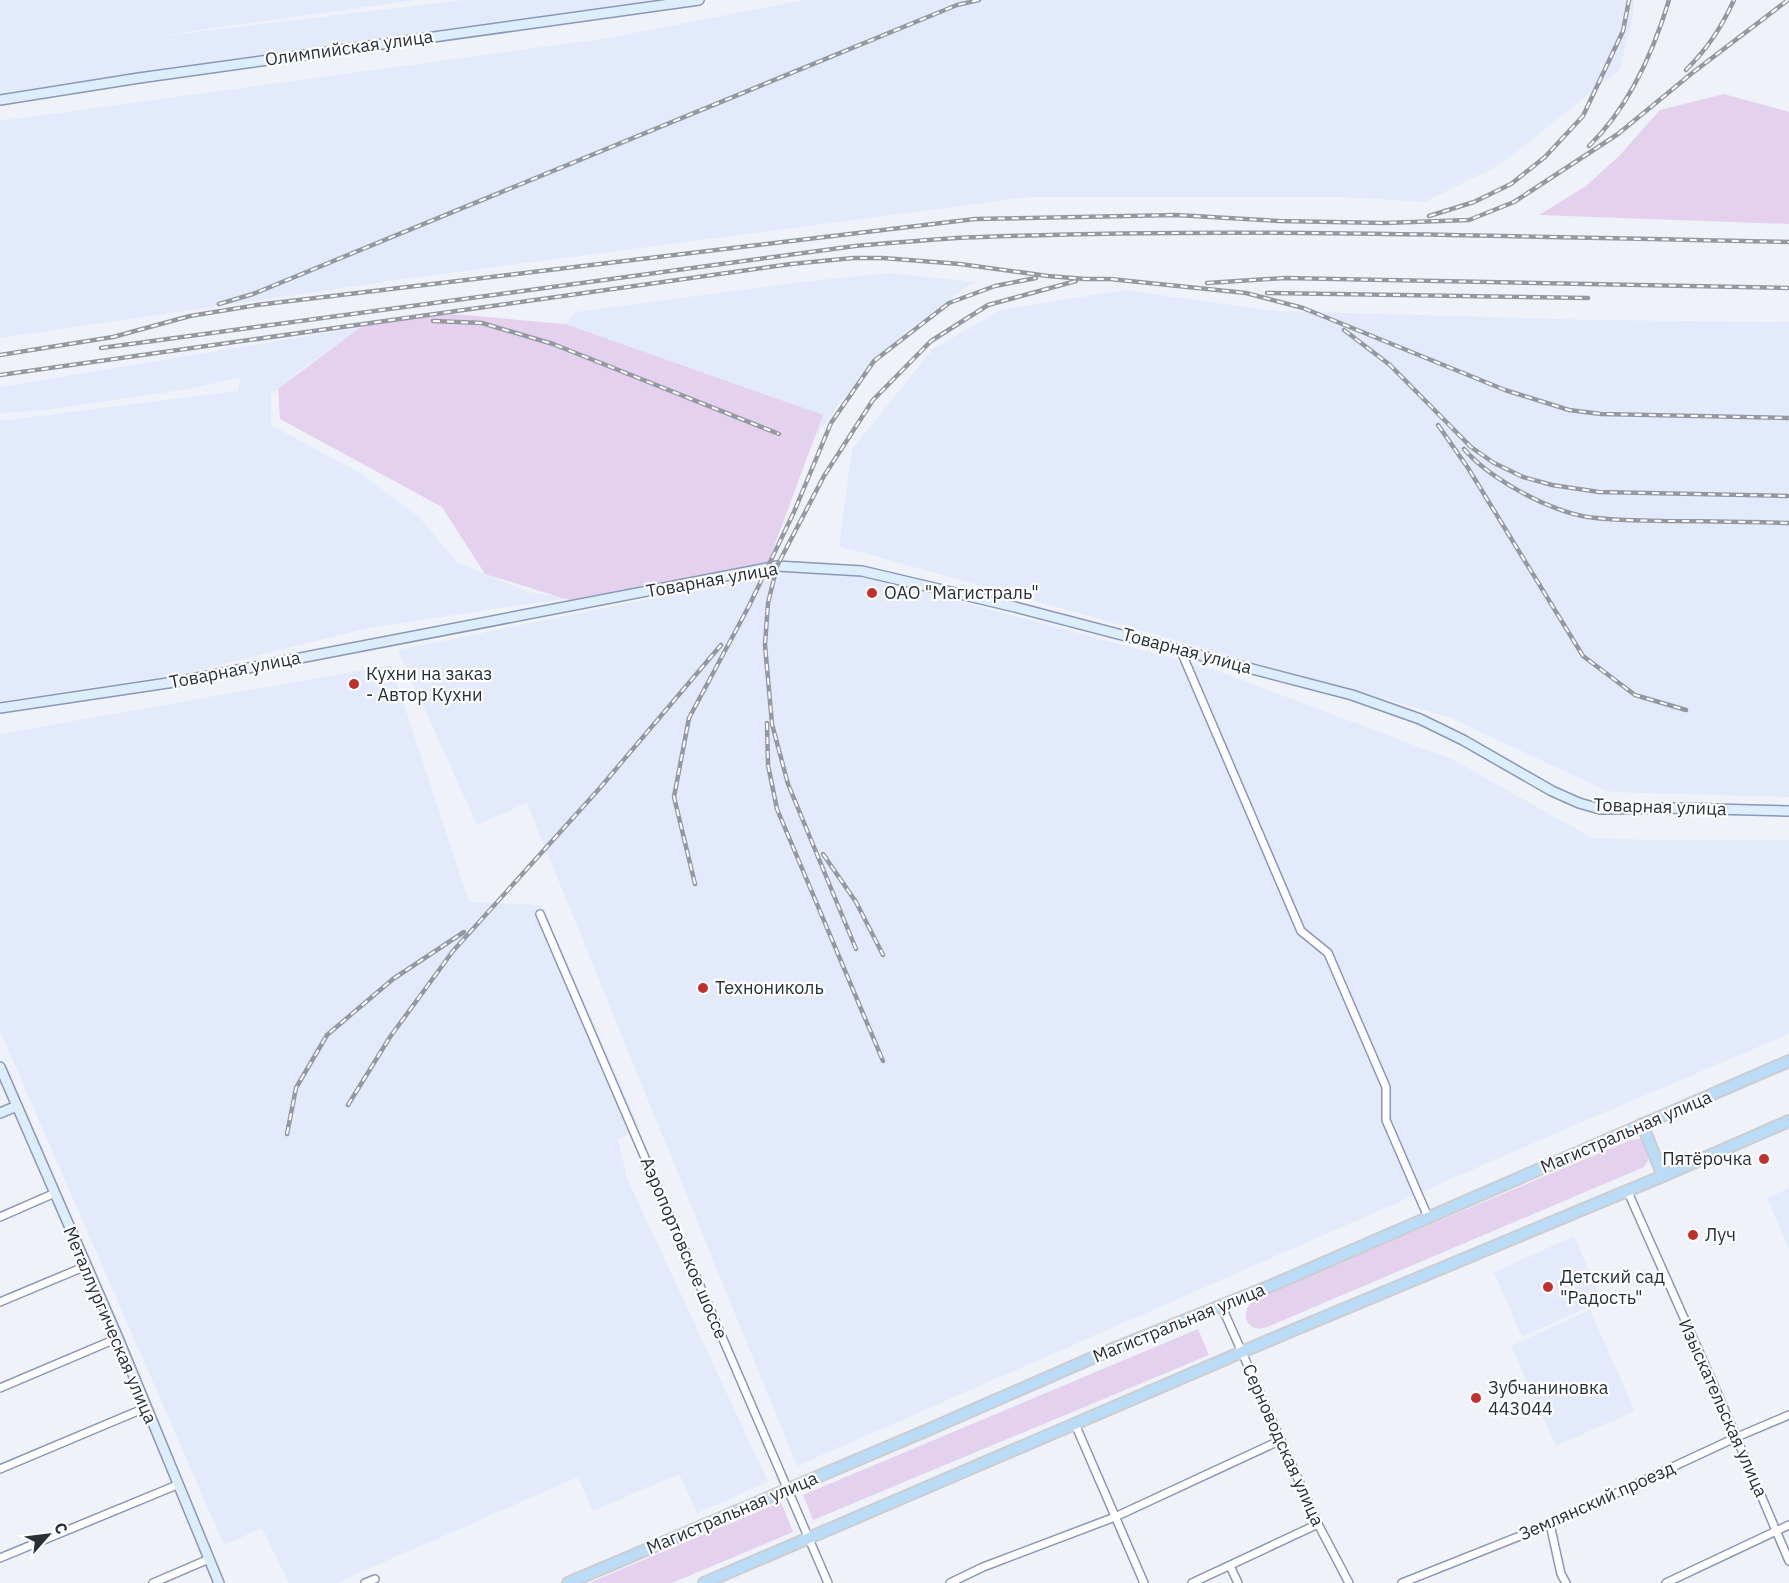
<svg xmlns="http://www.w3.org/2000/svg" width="1789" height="1583" viewBox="0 0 1789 1583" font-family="'IBM Plex Sans',sans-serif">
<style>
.built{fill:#e3eafb}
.green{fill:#e4d1ed}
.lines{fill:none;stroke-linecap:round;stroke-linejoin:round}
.street-casing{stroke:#8a97b6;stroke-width:10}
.secondary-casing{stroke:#8a97b6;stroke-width:12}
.primary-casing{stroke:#cccdd0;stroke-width:14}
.street{stroke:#fff;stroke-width:7}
.secondary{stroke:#dcedfb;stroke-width:9}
.primary{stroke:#badcf7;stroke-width:10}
.rail-casing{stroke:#9498a2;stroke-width:4.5}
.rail{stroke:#fff;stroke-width:2;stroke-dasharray:7;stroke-linecap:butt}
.poi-dot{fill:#c0312e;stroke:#fff;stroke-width:2}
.labels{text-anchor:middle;stroke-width:4.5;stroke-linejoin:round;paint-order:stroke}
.street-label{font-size:18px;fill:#2a2f3c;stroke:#fff}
.poi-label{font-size:18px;fill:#2a2f3c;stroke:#fff;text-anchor:start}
</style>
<rect width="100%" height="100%" fill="#eff2f9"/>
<g class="built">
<polygon points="0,0 415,0 136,39 464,0 654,0 556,16 0,97"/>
<polygon points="804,0 1634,0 1633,16 1620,69 1500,165 1425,202 1341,197 1029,197 404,279 0,338 0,121 608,38"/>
<polygon points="890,273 973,282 903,334 842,399 816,436 680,387 559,330 576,312 793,283"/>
<polygon points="1125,290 1273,311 1593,320 1789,322 1789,797 1609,792 1449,717 839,546 852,449 933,349 1000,310"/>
<polygon points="362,327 308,365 271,394 271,425 358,472 419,517 457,562 528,592 569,598 368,628 182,674 0,701 0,421 238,391 241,377 188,389 46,410 0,413 0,387"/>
<polygon points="783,572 861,575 1212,669 1456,761 1592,838 1649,840 1789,840 1789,1034 1561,1131 797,1466 527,803 477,825 398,650"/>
<polygon points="391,665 469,902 542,905 639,1127 618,1140 627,1178 768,1482 697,1513 679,1474 593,1511 578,1477 336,1583 289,1583 262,1528 224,1545 0,1031 0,734"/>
<polygon points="1789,1188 1789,1249 1767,1198"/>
<polygon points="1574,1236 1602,1301 1522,1337 1494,1272"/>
<polygon points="1590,1310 1635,1411 1556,1446 1511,1346"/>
</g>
<g class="green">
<polygon points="1724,94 1789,112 1789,224 1539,215 1586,186 1619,156 1660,110"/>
<polygon points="441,313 565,324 823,415 766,568 582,604 485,574 442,507 280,419 278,389 365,324"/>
<path d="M 1640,1139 C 1650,1147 1652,1157 1644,1167 L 1267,1327 C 1245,1335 1237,1309 1258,1297 L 1631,1140 Z"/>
<polygon points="1198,1329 1209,1355 813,1520 803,1495"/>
<polygon points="781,1502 793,1532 672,1583 589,1583"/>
</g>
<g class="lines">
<g class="street-casing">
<g id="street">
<polyline points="1180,649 1301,931 1328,953 1386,1087 1386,1120 1428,1217"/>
<polyline points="540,914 828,1583"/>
<polyline points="1627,1190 1717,1392 1789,1561"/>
<polyline points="0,1217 55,1193"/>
<polyline points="0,1302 86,1266"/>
<polyline points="1221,1305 1318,1524 1349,1583"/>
<polyline points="0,1388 118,1338"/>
<polyline points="1075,1424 1144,1583"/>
<polyline points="0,1469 145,1408"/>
<polyline points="1550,1524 1561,1574 1566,1583"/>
<polyline points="0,1558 177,1485"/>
<polyline points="1230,1566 1238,1583"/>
<polyline points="153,1583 209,1559"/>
<polyline points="365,1583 375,1579"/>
<polyline points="950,1583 983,1567 1115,1517 1281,1440"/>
<polyline points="1192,1583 1318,1524"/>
<polyline points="1402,1583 1550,1524 1737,1437 1789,1415"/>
<polyline points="1666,1583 1789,1525"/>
</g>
</g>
<g class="secondary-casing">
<g id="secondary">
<polyline points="0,100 139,78 699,0"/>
<polyline points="0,708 181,681 777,566 862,571 1015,607 1352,695 1420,719 1463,740 1552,791 1579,803 1600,809 1675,808 1789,811"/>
<polyline points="0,1067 118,1338 219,1583"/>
<polyline points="0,1113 17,1106"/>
</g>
</g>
<g class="primary-casing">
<g id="primary">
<polyline points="1642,1124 1663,1176"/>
<polyline points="568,1583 930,1429 1115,1348 1275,1284 1789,1061"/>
<polyline points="704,1583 1284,1334 1663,1176 1789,1121"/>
</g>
</g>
<use href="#street" class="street"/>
<use href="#secondary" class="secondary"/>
<use href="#primary" class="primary"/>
<g class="rail-casing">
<g id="rail">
<path d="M 1686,70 C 1708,48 1721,28 1734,0"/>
<path d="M 1589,146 C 1629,107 1653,53 1669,0"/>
<polyline points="1429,216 1474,202 1511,184 1545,157 1583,116 1623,31 1629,0"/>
<polyline points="1207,283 1285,278 1789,288"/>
<polyline points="1267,293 1588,298"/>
<polyline points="219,304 253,294 957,5 979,0"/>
<polyline points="433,321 482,323 553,344 779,434"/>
<polyline points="1344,330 1390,365 1471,447 1494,463 1523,477 1552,485 1599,492 1789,496"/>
<path d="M 101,348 L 855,246 C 897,243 939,238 982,237 C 1250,227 1520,237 1789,242"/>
<polyline points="0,355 113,337 190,316 257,305 975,219 1176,215 1279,221 1385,223 1469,220 1514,202 1618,134 1691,74 1788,0"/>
<polyline points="0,375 791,264 853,258 883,258 960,264 1048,276 1085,279 1110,279 1246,293 1303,308 1505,390 1569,410 1601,414 1789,418"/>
<polyline points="1438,425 1468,468 1583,656 1635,695 1686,710"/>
<path d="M 1464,449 C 1489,478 1544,508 1582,516 C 1609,521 1637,520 1665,521 C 1706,521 1748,522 1789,523"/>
<polyline points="767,723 768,765 777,809 883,1061"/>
<polyline points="823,854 856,902 883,955"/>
<polyline points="695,884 674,797 689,718 749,606 794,512 831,423 874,361 949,303 995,286 1036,278"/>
<polyline points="856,949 788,784 772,724 765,645 768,603 777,566 824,476 873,400 931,341 988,305 1076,281"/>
<polyline points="348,1105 390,1037 453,951 599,789 721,645"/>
<polyline points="287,1134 296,1088 327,1035 393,979 464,932"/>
</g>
</g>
<use href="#rail" class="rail"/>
</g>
<g class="poi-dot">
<circle cx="872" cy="593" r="6"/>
<circle cx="354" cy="684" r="6"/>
<circle cx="703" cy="988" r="6"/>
<circle cx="1764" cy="1159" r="6"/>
<circle cx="1693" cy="1235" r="6"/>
<circle cx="1548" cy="1287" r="6"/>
<circle cx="1476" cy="1398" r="6"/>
</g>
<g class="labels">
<g class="street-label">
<text transform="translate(349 48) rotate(-8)" y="6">Олимпийская улица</text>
<text transform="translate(712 580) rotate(-10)" y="6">Товарная улица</text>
<text transform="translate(1187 651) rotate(15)" y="6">Товарная улица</text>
<text transform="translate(235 670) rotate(-11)" y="6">Товарная улица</text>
<text transform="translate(1660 807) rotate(2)" y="6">Товарная улица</text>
<text transform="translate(1626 1132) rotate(-23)" y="6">Магистральная улица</text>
<text transform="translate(684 1248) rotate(67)" y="6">Аэропортовское шоссе</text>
<text transform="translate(1179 1323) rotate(-22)" y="6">Магистральная улица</text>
<text transform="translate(110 1325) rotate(67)" y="6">Металлургическая улица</text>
<text transform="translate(1723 1408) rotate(66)" y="6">Изыскательская улица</text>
<text transform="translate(1283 1445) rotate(66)" y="6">Серноводская улица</text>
<text transform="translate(1597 1501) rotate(-24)" y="6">Землянский проезд</text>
<text transform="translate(732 1513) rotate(-23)" y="6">Магистральная улица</text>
</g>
<g class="poi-label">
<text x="884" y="599">ОАО "Магистраль"</text>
<text x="366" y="680">Кухни на заказ<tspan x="366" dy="21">- Автор Кухни</tspan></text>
<text x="715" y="994">Технониколь</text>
<text x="1752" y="1165" text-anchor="end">Пятёрочка</text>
<text x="1705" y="1241">Луч</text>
<text x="1560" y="1283">Детский сад<tspan x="1560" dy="21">"Радость"</tspan></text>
<text x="1488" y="1394">Зубчаниновка<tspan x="1488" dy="21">443044</tspan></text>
</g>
</g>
<g transform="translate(48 1535) rotate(62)" stroke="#ffffff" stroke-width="4.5" paint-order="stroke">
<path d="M0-4.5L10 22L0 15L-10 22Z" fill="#2a2f3c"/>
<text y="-9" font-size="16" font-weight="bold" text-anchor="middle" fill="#2a2f3c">С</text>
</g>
</svg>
